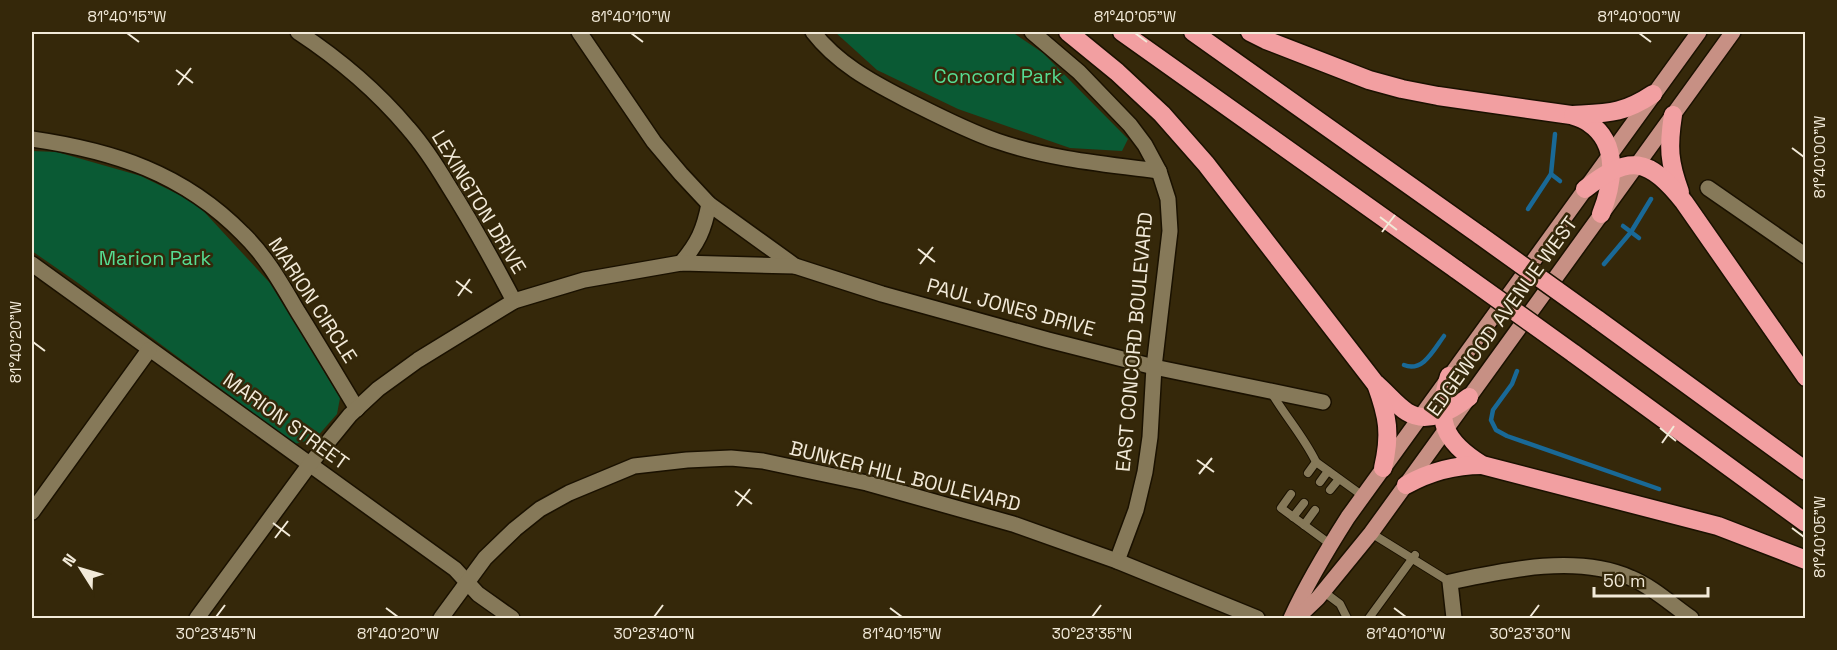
<svg xmlns="http://www.w3.org/2000/svg" width="1837" height="650" viewBox="0 0 1837 650" font-family="'Space Grotesk',sans-serif">
<style>
.green{fill:#0a5a34}
.lines{fill:none;stroke-linecap:round;stroke-linejoin:round}
.stream{stroke:#196997;stroke-width:4.5}
.service-casing{stroke:#1a1100;stroke-width:10}
.minor-casing{stroke:#1a1100;stroke-width:18}
.primary-casing{stroke:#1a1100;stroke-width:18}
.motorway-casing{stroke:#1a1100;stroke-width:21}
.service{stroke:#867959;stroke-width:8}
.minor{stroke:#867959;stroke-width:15}
.primary{stroke:#c79084;stroke-width:15}
.motorway{stroke:#f29fa1;stroke-width:18}
.motorway-bridge-casing{stroke:#1a1100;stroke-width:21;stroke-linecap:butt}
.motorway-bridge{stroke:#f29fa1;stroke-width:18}
.ticks{fill:none;stroke:#f2ead9;stroke-width:2}
.labels{text-anchor:middle;stroke-width:5;stroke-linejoin:round;paint-order:stroke}
.park-label{font-size:20px;fill:#56dd93;stroke:#35280a}
.street-label{font-size:20px;fill:#f2ead9;stroke:#35280a}
.neatline{fill:none;stroke:#f2ead9;stroke-width:2}
.ticks-label{font-size:15px;text-anchor:middle;fill:#f2ead9}
</style>
<rect width="100%" height="100%" fill="#35280a"/>
<g class="green">
<polygon points="835,32 1012,32 1043,53 1128,139 1122,151 1070,148 958,109 877,70"/>
<polygon points="32,151 57,152 141,176 196,203 270,283 340,398 337,414 316,438 295,444 78,283 32,251"/>
</g>
<g class="lines">
<g class="stream">
<polyline points="1551,174 1560,181"/>
<polyline points="1528,209 1551,174 1555,134"/>
<polyline points="1623,226 1639,238"/>
<polyline points="1604,264 1631,232 1651,199"/>
<path d="M 1404,365 C 1423,373 1434,349 1444,336"/>
<polyline points="1517,371 1512,384 1493,410 1491,420 1496,430 1507,436 1659,489"/>
</g>
<g class="service-casing">
<g id="service">
<path d="M 1271,392 C 1285,416 1304,437 1316,462"/>
<polyline points="1308,473 1316,462 1363,496"/>
<polyline points="1320,482 1328,471"/>
<polyline points="1330,490 1339,479"/>
<polyline points="1291,494 1281,508 1330,544"/>
<polyline points="1293,517 1304,503"/>
<polyline points="1304,525 1315,510"/>
<polyline points="1371,533 1450,582"/>
<polyline points="1324,592 1340,604 1347,618"/>
<polyline points="1369,618 1415,555"/>
</g>
</g>
<g class="minor-casing">
<g id="minor">
<path d="M 298,32 C 339,59 376,90 408,128 C 423,145 436,165 448,185 C 472,223 493,261 514,301"/>
<polyline points="579,32 654,142 681,174 709,204 795,266 882,294 1048,340 1154,367 1323,402"/>
<path d="M 813,32 C 837,63 870,81 905,99 C 935,114 965,130 997,141 C 1049,159 1104,164 1159,171"/>
<polyline points="1032,32 1079,72 1130,125 1145,145 1159,171 1168,199 1170,231 1154,367 1150,437 1145,472 1136,510 1117,561"/>
<path d="M 32,139 C 114,151 183,173 243,234 C 266,256 282,285 298,312 C 318,344 337,376 357,409"/>
<polyline points="1708,188 1806,256"/>
<path d="M 681,263 C 698,243 704,230 709,204"/>
<polyline points="32,264 455,569 478,594 512,618"/>
<polyline points="32,512 149,350"/>
<polyline points="197,618 310,464 350,415 378,389 418,360 514,301 584,280 681,263 795,266"/>
<polyline points="441,618 485,558 515,529 540,509 569,493 634,466 687,460 731,458 763,461 867,483 1013,524 1117,561 1257,618"/>
<path d="M 1454,618 L 1450,582 C 1506,570 1577,554 1631,578 C 1653,587 1672,605 1691,618"/>
</g>
</g>
<g class="primary-casing">
<g id="primary">
<path d="M 1291,618 C 1307,583 1327,550 1348,517 L 1699,32"/>
<polyline points="1297,618 1318,598 1371,533 1733,32"/>
</g>
</g>
<g class="motorway-casing">
<g id="motorway">
<path d="M 1068,32 L 1117,72 L 1162,114 L 1206,164 L 1375,383 C 1386,392 1396,405 1407,412 C 1428,425 1452,410 1469,397"/>
<polyline points="1122,32 1457,270"/>
<polyline points="1193,32 1481,236"/>
<path d="M 1250,32 L 1266,40 L 1369,80 L 1402,89 L 1438,96 L 1571,115 C 1577,117 1584,119 1589,123 C 1620,144 1613,184 1601,214"/>
<path d="M 1573,115 C 1608,113 1623,114 1653,94"/>
<path d="M 1673,115 C 1668,147 1669,162 1680,192"/>
<path d="M 1585,189 C 1629,154 1649,157 1684,202 L 1806,377"/>
<polyline points="1597,319 1806,471"/>
<polyline points="1573,353 1806,523"/>
<path d="M 1449,376 C 1435,420 1443,441 1482,465 L 1718,526 L 1806,560"/>
<path d="M 1376,384 C 1388,417 1391,434 1383,468"/>
<path d="M 1406,485 C 1431,471 1454,465 1482,465"/>
</g>
</g>
<use href="#service" class="service"/>
<use href="#minor" class="minor"/>
<use href="#primary" class="primary"/>
<use href="#motorway" class="motorway"/>
<g class="motorway-bridge-casing">
<g id="motorway-bridge">
<polyline points="1481,236 1597,319"/>
<polyline points="1457,270 1573,353"/>
</g>
</g>
<use href="#motorway-bridge" class="motorway-bridge"/>
</g>
<path class="ticks" d="M 127,33 L 139,42M 631,33 L 643,42M 1135,33 L 1147,42M 1639,33 L 1651,42M 176,70 L 193,83M 178,85 L 191,68M 1792,148 L 1804,157M 1380,217 L 1397,230M 1382,232 L 1395,215M 918,249 L 935,262M 920,264 L 933,247M 456,281 L 472,293M 458,296 L 470,279M 33,342 L 45,351M 1660,428 L 1676,441M 1662,443 L 1674,426M 1197,460 L 1214,472M 1199,474 L 1212,458M 735,491 L 752,504M 737,506 L 750,489M 273,523 L 290,536M 1792,528 L 1804,537M 275,538 L 288,521M 386,608 L 398,617M 890,608 L 902,617M 1394,608 L 1406,617M 216,617 L 225,605M 654,617 L 663,605M 1092,617 L 1101,605M 1530,617 L 1539,605"/>
<g class="labels">
<g class="park-label">
<text x="998" y="83">Concord Park</text>
<text x="155" y="265">Marion Park</text>
</g>
<g class="street-label">
<text transform="translate(479 202) rotate(59)" y="7">LEXINGTON DRIVE</text>
<text transform="translate(313 300) rotate(57)" y="7">MARION CIRCLE</text>
<text transform="translate(1011 307) rotate(15)" y="7">PAUL JONES DRIVE</text>
<text transform="translate(1502 316) rotate(-54)" y="7">EDGEWOOD AVENUE WEST</text>
<text transform="translate(1134 342) rotate(-85)" y="7">EAST CONCORD BOULEVARD</text>
<text transform="translate(286 421) rotate(36)" y="7">MARION STREET</text>
<text transform="translate(905 476) rotate(14)" y="7">BUNKER HILL BOULEVARD</text>
</g>
</g>
<rect width="1837" height="650" fill="none" stroke="#35280a" stroke-width="66"/>
<g transform="translate(81 569) rotate(307)" stroke="#35280a" stroke-width="4.5" paint-order="stroke">
<path d="M0-4.5L10 22L0 15L-10 22Z" fill="#f2ead9"/>
<text y="-9" font-size="16" font-weight="bold" text-anchor="middle" fill="#f2ead9">N</text>
</g>
<path d="M1594 587v9h114v-9" fill="none" stroke="#f2ead9" stroke-width="3"/>
<text x="1603" y="587" font-size="18" fill="#f2ead9" stroke="#35280a" stroke-width="4.5" paint-order="stroke">50 m</text>
<rect x="33" y="33" width="1771" height="584" class="neatline"/>
<g class="ticks-label">
<text x="127" y="22">81°40'15"W</text>
<text x="631" y="22">81°40'10"W</text>
<text x="1135" y="22">81°40'05"W</text>
<text x="1639" y="22">81°40'00"W</text>
<text transform="translate(1820 157) rotate(-90)" y="5">81°40'00"W</text>
<text transform="translate(16 342) rotate(-90)" y="5">81°40'20"W</text>
<text transform="translate(1820 537) rotate(-90)" y="5">81°40'05"W</text>
<text x="216" y="639">30°23'45"N</text>
<text x="398" y="639">81°40'20"W</text>
<text x="654" y="639">30°23'40"N</text>
<text x="902" y="639">81°40'15"W</text>
<text x="1092" y="639">30°23'35"N</text>
<text x="1406" y="639">81°40'10"W</text>
<text x="1530" y="639">30°23'30"N</text>
</g>
</svg>
